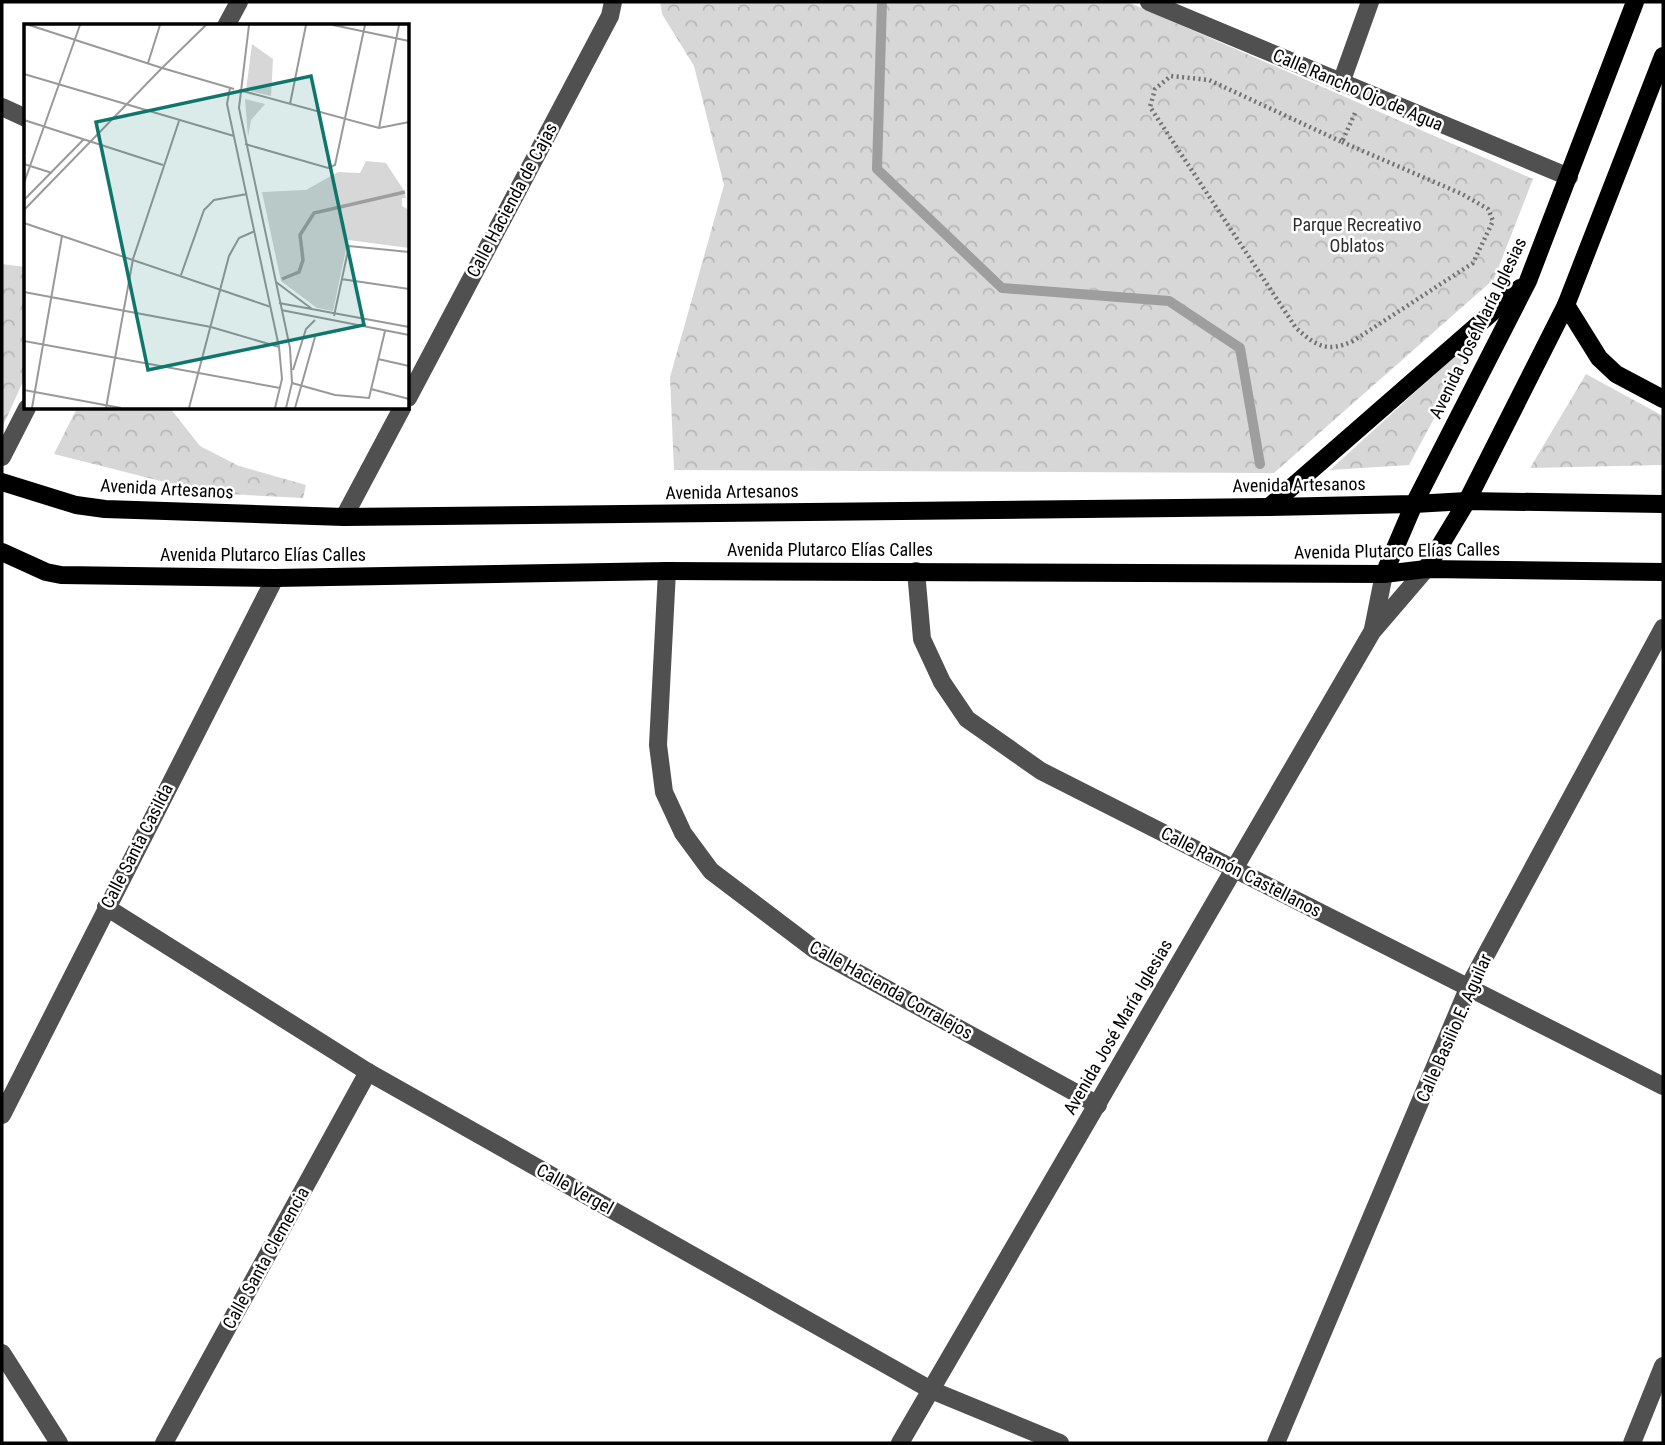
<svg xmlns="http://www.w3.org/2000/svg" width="1665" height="1445" viewBox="0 0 1665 1445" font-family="'Roboto Condensed',sans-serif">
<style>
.park{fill:url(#park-crowns)}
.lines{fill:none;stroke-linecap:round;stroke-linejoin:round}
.stream{stroke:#9e9e9e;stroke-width:10}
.path{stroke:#727272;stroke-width:4.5;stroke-dasharray:2 3.5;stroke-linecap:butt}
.minor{stroke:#505050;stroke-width:18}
.major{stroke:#000;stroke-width:18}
.labels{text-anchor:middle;stroke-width:5;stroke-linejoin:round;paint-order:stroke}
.street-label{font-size:18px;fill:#000;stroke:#fff}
.park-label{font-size:18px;fill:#2e2e2e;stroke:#fff}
.inset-river{fill:none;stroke:#9e9e9e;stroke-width:3.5}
.inset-road{fill:none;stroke:#999;stroke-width:2}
.view{fill:#0f766e;fill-opacity:0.15;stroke:#0f766e;stroke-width:3.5}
.inset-edge{fill:none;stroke:#000;stroke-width:3.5}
</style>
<defs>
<pattern id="park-crowns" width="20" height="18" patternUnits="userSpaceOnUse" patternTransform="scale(1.75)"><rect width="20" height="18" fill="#d7d7d7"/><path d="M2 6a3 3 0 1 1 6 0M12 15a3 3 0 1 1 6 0" fill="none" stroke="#b7b7b7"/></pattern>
</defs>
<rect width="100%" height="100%" fill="#fff"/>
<g class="park">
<polygon points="660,2 1128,2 1533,179 1494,279 1274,473 674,470 670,377 724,185 694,66 662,14"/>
<polygon points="2,264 26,267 26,375 2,428"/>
<polygon points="1480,333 1409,465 1330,470"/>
<polygon points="1586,374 1663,416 1663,465 1530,468"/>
<polygon points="77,408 170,408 200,446 239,466 306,485 303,498 208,493 54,454"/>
</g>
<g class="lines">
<polyline class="stream" points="882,2 877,169 1002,288 1169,301 1240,348 1260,464"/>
<path class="path" d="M 1342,142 L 1462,194 L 1488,209 L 1493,221 L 1473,263 L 1353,341 C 1327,353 1316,346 1296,328 L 1150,107 L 1155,89 L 1171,76 L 1209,80 L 1342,142 L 1355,113"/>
<g class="minor">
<polyline points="1149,2 1569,177"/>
<polyline points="226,26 239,2"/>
<polyline points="1341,83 1370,2"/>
<polyline points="2,107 26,118"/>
<polyline points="408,398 610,16 613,2"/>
<polyline points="2,457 27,408"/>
<polyline points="344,517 402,408"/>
<polyline points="667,571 658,745 664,792 683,833 711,871 814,949 1098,1105"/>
<polyline points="916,571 922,639 942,682 967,719 1041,771 1663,1086"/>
<polyline points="1373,629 1384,574"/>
<polyline points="106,907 368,1072 931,1390 1060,1443"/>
<polyline points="2,1115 275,578"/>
<polyline points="2,1353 59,1443"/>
<polyline points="164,1443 368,1072"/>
<polyline points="900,1443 1372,632 1426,569"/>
<polyline points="1276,1443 1469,986 1663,628"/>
<polyline points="1632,1443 1663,1366"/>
</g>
<g class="major">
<polyline points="1566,305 1599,358 1616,374 1663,399"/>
<polyline points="2,482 76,505 105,509 344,517 1269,507 1414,504 1467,501 1663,504"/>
<polyline points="1269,507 1520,288"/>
<polyline points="2,552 46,572 61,575 275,578 667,571 1384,574 1426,569 1663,572"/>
<polyline points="1426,569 1467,501 1566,305 1663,56"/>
<polyline points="1384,574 1414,504 1528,281 1635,2"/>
</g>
</g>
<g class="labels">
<g class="street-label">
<text transform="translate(1358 90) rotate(23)" y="6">Calle Rancho Ojo de Agua</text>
<text transform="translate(512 200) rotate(-62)" y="6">Calle Hacienda de Cajas</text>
<text transform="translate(1478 328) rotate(-64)" y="6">Avenida José María Iglesias</text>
<text transform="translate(1299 485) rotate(-1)" y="6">Avenida Artesanos</text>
<text transform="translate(167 489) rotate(3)" y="6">Avenida Artesanos</text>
<text transform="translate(732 492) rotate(-1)" y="6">Avenida Artesanos</text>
<text x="830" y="556">Avenida Plutarco Elías Calles</text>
<text transform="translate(1397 551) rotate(-1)" y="6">Avenida Plutarco Elías Calles</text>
<text x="263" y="561">Avenida Plutarco Elías Calles</text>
<text transform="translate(137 846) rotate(-63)" y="6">Calle Santa Casilda</text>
<text transform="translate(1241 872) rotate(27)" y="6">Calle Ramón Castellanos</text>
<text transform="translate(891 990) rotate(29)" y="6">Calle Hacienda Corralejos</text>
<text transform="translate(1118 1027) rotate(-60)" y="6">Avenida José María Iglesias</text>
<text transform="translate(1454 1028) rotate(-66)" y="6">Calle Basilio E. Aguilar</text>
<text transform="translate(575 1189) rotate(29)" y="6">Calle Vergel</text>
<text transform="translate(266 1258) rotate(-61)" y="6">Calle Santa Clemencia</text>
</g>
<g class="park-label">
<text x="1357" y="231">Parque Recreativo<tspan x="1357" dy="21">Oblatos</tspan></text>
</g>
</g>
<g transform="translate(24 24)">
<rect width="385" height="385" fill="#fff"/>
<path d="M 228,20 L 249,35 L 247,72 L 222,66 ZM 221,75 L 241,80 L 227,96 L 224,113 ZM 342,137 L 362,139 L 379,165 L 382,174 L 378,174 L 378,182 L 385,186 L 385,224 L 324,216 L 309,287 L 293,284 L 257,257 L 238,168 L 282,166 L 314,148 L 336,149 Z" fill="#d7d7d7"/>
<path class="inset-river" d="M 258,255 L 275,248 L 279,236 L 276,211 L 290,189 L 381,168"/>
<path class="inset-road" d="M 182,1 L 138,44 L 210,65M 225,1 L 215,84 L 266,324 L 268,359 L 262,384M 309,1 L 385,17M 124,39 L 136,1M 0,50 L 210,112M 206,64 L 203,80 L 255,323 L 258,355 L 251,384M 215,66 L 355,104 L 385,98M 266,80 L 282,1M 0,96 L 139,141M 355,104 L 375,1M 221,120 L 304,144 L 311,141 L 341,1M 0,140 L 28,149M 0,159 L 56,1M 0,176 L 60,115M 0,186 L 138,44 L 5,1M 0,199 L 247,283M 157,251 L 180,186 L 190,176 L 223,170M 317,255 L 385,265M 252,258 L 288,285M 0,268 L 187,303 L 255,323M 255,279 L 385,303M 257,286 L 385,311M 310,292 L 325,222 L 385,228M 0,317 L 256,364M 354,335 L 385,342M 269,346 L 282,305 L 291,296M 268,359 L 311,371 L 345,374 L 361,307M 347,365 L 385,375M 0,366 L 97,384M 8,384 L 38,212M 82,384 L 109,235 L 155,97M 165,384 L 205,232 L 215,214 L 231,207M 271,384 L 291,313"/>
<path class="view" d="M 287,52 L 340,301 L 124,346 L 72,98 Z"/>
<rect width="385" height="385" class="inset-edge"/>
</g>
<rect width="1665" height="1445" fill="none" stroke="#000000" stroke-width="7"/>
</svg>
